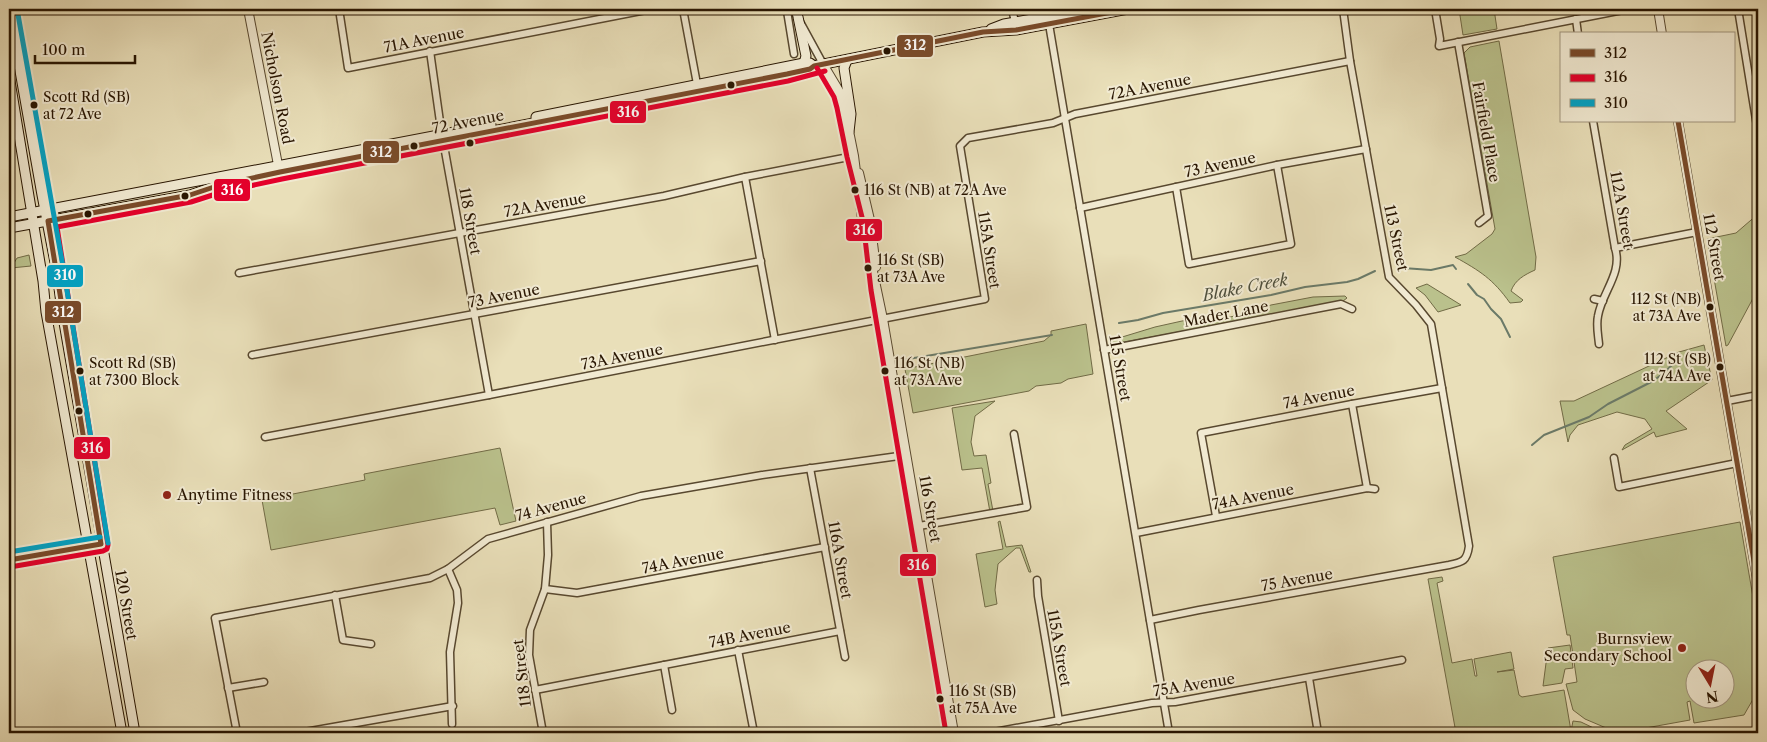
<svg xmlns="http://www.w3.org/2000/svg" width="1767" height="742" viewBox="0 0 1767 742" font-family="'Libre Caslon Text',serif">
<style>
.green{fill:#bac18c;stroke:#716b46;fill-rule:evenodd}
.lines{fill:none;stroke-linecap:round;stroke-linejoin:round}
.stream{stroke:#6b7a68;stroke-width:2}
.minor-casing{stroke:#58482f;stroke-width:9}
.tertiary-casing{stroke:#58482f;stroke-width:10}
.secondary-casing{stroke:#281501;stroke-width:11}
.minor{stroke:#f1ead2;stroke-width:6}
.tertiary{stroke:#f1ead2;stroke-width:8}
.secondary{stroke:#f1ead2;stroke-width:9}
.bus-1-casing{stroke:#f1ead2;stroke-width:9}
.bus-2-casing{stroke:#f1ead2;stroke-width:9}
.bus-3-casing{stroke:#f1ead2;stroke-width:9}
.bus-1{stroke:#7a4b2a;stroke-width:5}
.bus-2{stroke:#e4002b;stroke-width:5}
.bus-3{stroke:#02a2c4;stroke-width:5}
.bus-dot{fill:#281501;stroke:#f1ead2;stroke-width:2}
.poi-dot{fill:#8f2418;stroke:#f1ead2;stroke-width:2}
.labels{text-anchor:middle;stroke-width:4;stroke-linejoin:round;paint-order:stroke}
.bus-label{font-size:14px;fill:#281501;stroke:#f1ead2;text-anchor:start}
.street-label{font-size:15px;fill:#281501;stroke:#f1ead2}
.poi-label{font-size:15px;fill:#281501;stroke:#f1ead2;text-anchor:start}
.water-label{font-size:16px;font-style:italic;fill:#4f503d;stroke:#f1ead2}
.line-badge{stroke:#f1ead2;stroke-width:2}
.badge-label{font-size:14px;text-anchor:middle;font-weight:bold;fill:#fff}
</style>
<rect width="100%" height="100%" fill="#e9dfb9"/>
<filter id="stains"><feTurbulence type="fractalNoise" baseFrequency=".004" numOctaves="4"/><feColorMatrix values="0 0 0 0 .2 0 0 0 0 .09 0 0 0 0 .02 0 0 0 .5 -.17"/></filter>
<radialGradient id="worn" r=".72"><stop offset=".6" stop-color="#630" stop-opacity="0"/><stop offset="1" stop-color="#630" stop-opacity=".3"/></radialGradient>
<g class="green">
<polygon points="1459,9 1494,9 1497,29 1463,35"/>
<path d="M 1499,41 L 1536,257 L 1535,270 C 1524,275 1515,280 1511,291 L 1523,300 L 1521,302 L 1510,303 C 1493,279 1480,271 1455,257 L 1466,254 L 1492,234 L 1495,229 L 1464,53 L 1470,47 Z"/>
<polygon points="1758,214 1758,289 1728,345 1726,346 1707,239 1736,233"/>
<polygon points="29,255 31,266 11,268 17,258"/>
<polygon points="1427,284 1461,305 1438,312 1425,295 1416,288"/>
<polygon points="1345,296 1347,298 1343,301 1114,344 1109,341 1155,327 1182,321 1211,317 1230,317 1253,312 1271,305 1313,297"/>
<polygon points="1086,324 1093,374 1068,379 1061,383 1036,386 1029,391 913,413 905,369 1044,341 1051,335 1051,331"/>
<polygon points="1704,345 1712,380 1666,411 1687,429 1656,437 1654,432 1622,450 1625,445 1652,429 1645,419 1617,412 1578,425 1570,435 1568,442 1560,401 1574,401 1679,352"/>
<polygon points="995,401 975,416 971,442 974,456 986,455 991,483 988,484 993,511 990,512 982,468 962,470 952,408"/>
<polygon points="500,448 516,521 500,525 495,508 271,550 262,500 365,480 364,474"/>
<polygon points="1000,521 1006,547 1022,545 1031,572 1029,572 1020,548 1016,548 998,564 995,590 997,604 985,607 976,554 1003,549 998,522"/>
<path d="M 1740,522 L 1758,626 L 1758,697 L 1756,694 L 1744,715 L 1694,723 L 1690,701 L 1687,702 L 1690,720 L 1618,733 L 1585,719 L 1573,710 L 1566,684 L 1577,682 L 1570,635 L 1567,635 L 1553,557 ZM 1694,670 L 1724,670 L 1724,700 L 1694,700 Z"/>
<polygon points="1442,577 1443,581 1437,583 1452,663 1472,659 1475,676 1477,676 1474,659 1511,652 1514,669 1497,672 1514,670 1519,695 1522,697 1564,690 1571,731 1573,721 1581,722 1604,733 1456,733 1428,579"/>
<polygon points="1570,645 1573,668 1565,669 1562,683 1543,686 1548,648"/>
</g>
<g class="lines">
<g class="stream">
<polyline points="1403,268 1431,270 1453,265 1456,269"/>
<polyline points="1468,284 1477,295 1484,299 1491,309 1501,319 1510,337"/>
<polyline points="1119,323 1138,320 1163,313 1271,295 1305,287 1347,282 1358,279 1375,271"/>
<polyline points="902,360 1052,335"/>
<polyline points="1532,445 1544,435 1589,417 1608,404 1653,381 1665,372 1678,359"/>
</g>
<g class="minor-casing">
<g id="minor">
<polyline points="339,9 348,68 651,9"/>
<polyline points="683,9 697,84"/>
<polyline points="789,9 787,11 794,54"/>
<polyline points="793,9 823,64"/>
<polyline points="1012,9 1015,22"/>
<polyline points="1435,9 1440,39 1439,46 1628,9"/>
<polyline points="1738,9 1758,132"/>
<polyline points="1576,19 1578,34"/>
<polyline points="1053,21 1049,24 1169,733"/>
<polyline points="1458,42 1488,216 1479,223"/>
<polyline points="430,51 441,129 489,395"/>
<path d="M 1593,121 L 1615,248 C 1623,273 1602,292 1598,316 C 1596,325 1598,334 1599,344"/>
<polyline points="745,177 775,340"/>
<polyline points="1176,187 1189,264 1291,244 1277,165"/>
<polyline points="1080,208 1277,165 1366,149"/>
<polyline points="1615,248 1697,232"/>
<polyline points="239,273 664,196 745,177 854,156"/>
<polyline points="1594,299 1603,301"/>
<polyline points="1104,350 1341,304 1352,309"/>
<polyline points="252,355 761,261"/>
<polyline points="1727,401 1758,395"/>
<polyline points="1352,404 1367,488"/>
<polyline points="265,437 489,395 985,299 960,146 968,138 1053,123 1075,114 1350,61"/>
<polyline points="1614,458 1619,487 1737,463"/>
<polyline points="810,468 845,657"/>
<polyline points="1216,516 1201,433 1352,404 1442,388"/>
<polyline points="919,526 1027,507 1014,434"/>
<polyline points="1136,533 1367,488 1375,489"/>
<polyline points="9,560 101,544"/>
<polyline points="448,569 457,590 458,603 450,652 452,724"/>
<polyline points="1037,580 1038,596 1059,721"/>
<polyline points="545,589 577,593 825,547"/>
<polyline points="335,595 343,640 371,644"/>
<path d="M 1150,620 L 1199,610 L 1449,565 C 1463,562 1467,561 1469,546 L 1431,324 L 1416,305 L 1389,277 L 1350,61 L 1343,9"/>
<polyline points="738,650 754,733"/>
<polyline points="664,665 672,710"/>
<polyline points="1309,678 1318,733"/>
<polyline points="228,688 264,682"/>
<polyline points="535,690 840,631"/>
<polyline points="237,733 215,618 430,578 448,569 488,539 641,496 762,475 906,455"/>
<polyline points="299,733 453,706"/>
<polyline points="543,733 529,655 530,630 545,589 548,555 547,522"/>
<polyline points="989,733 1152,703 1175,702 1402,660"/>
</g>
</g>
<g class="tertiary-casing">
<g id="tertiary">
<polyline points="248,9 279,170"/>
<polyline points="1658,9 1662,34"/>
<polyline points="823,64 841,94 844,106 854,156 862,219 883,319 954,733"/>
<polyline points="1678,121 1758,584"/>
<polyline points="859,173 870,220 876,267"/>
</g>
</g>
<g class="secondary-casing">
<g id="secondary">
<polyline points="9,9 42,195 57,273 62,311 135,733"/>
<polyline points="798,17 806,56 804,63"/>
<polyline points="991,29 1004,24 1089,9"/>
<polyline points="847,60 844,68 851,114 849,132"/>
<polyline points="9,75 43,281 46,312 122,733"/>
<polyline points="536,117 804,63 810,63 814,66"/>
<polyline points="9,217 491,125"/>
<polyline points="9,228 190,195 220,185 280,172 787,74 810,69 814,66 983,32 1016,30 1128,9"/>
</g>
</g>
<use href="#minor" class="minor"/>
<use href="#tertiary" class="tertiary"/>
<use href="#secondary" class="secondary"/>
<g class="bus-1-casing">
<g id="bus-1">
<polyline points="1678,121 1758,584"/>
<polyline points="9,560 101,544 48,221 190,195 220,185 280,172 787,74 810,69 814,66 983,32 1016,30 1128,9"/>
</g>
</g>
<g class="bus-2-casing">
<g id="bus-2">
<polyline points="817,68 834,97 837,108 847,157 863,221 871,290 946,733"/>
<polyline points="10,567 103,551 107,549 108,545 57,227 191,202 222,192 282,179 788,81 825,71"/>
</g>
</g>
<g class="bus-3-casing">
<g id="bus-3">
<polyline points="17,9 64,272 108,543"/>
<polyline points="9,552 100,537"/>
</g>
</g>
<use href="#bus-1" class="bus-1"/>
<use href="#bus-2" class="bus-2"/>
<use href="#bus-3" class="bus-3"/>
</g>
<g class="bus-dot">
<circle cx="887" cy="51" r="4.5"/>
<circle cx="731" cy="85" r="4.5"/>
<circle cx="34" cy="105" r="4.5"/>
<circle cx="470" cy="143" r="4.5"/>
<circle cx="414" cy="146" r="4.5"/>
<circle cx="855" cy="190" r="4.5"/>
<circle cx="185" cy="196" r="4.5"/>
<circle cx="88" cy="214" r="4.5"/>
<circle cx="868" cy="268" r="4.5"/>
<circle cx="1710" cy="307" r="4.5"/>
<circle cx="1720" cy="367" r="4.5"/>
<circle cx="80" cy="371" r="4.5"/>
<circle cx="885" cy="371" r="4.5"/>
<circle cx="79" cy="411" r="4.5"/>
<circle cx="940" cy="699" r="4.5"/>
</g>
<g class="poi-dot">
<circle cx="167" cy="495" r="5"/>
<circle cx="1682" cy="648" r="5"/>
</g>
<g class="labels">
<g class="bus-label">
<text x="43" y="102">Scott Rd (SB)<tspan x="43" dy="17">at 72 Ave</tspan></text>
<text x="864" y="195">116 St (NB) at 72A Ave</text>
<text x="877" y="265">116 St (SB)<tspan x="877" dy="17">at 73A Ave</tspan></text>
<text x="1701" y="304" text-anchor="end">112 St (NB)<tspan x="1701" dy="17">at 73A Ave</tspan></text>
<text x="1711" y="364" text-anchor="end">112 St (SB)<tspan x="1711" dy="17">at 74A Ave</tspan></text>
<text x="89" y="368">Scott Rd (SB)<tspan x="89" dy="17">at 7300 Block</tspan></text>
<text x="894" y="368">116 St (NB)<tspan x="894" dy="17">at 73A Ave</tspan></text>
<text x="949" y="696">116 St (SB)<tspan x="949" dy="17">at 75A Ave</tspan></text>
</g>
<g class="street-label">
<text transform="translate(424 40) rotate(-11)" y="5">71A Avenue</text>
<text transform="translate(1150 87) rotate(-11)" y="5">72A Avenue</text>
<text transform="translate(277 88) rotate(79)" y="5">Nicholson Road</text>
<text transform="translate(468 122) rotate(-11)" y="5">72 Avenue</text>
<text transform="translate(1486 132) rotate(80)" y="5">Fairfield Place</text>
<text transform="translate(1220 165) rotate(-12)" y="5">73 Avenue</text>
<text transform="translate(545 205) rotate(-10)" y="5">72A Avenue</text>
<text transform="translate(1622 210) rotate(80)" y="5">112A Street</text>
<text transform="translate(470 221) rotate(80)" y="5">118 Street</text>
<text transform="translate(1396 238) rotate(78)" y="5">113 Street</text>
<text transform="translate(1714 247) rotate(80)" y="5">112 Street</text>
<text transform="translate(989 250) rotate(81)" y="5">115A Street</text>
<text transform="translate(504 296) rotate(-11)" y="5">73 Avenue</text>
<text transform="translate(1226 314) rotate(-11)" y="5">Mader Lane</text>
<text transform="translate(622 357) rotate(-11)" y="5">73A Avenue</text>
<text transform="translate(1120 368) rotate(80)" y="5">115 Street</text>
<text transform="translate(1319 397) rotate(-11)" y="5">74 Avenue</text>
<text transform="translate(1253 497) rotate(-11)" y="5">74A Avenue</text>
<text transform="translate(551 507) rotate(-15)" y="5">74 Avenue</text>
<text transform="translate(930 509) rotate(80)" y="5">116 Street</text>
<text transform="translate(840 560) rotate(80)" y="5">116A Street</text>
<text transform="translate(683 561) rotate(-11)" y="5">74A Avenue</text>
<text transform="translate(1297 580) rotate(-10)" y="5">75 Avenue</text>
<text transform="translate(126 605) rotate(80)" y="5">120 Street</text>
<text transform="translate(750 635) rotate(-11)" y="5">74B Avenue</text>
<text transform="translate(1059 648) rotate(80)" y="5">115A Street</text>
<text transform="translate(522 673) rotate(-97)" y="5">118 Street</text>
<text transform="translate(1194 685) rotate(-9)" y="5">75A Avenue</text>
</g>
<g class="poi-label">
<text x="177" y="500">Anytime Fitness</text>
<text x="1672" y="644" text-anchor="end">Burnsview<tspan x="1672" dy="17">Secondary School</tspan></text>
</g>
<g class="water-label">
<text transform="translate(1245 287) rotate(-11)" y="6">Blake Creek</text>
</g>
</g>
<g class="line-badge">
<rect x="896" y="34" width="38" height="24" rx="5" fill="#7a4b2a"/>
<rect x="609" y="100" width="38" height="24" rx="5" fill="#e4002b"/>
<rect x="362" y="140" width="38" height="24" rx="5" fill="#7a4b2a"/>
<rect x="213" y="178" width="38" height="24" rx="5" fill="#e4002b"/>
<rect x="845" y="218" width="38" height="24" rx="5" fill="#e4002b"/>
<rect x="46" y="264" width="38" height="24" rx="5" fill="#02a2c4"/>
<rect x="44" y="300" width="38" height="24" rx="5" fill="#7a4b2a"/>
<rect x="73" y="436" width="38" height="24" rx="5" fill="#e4002b"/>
<rect x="899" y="553" width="38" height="24" rx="5" fill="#e4002b"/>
</g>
<g class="badge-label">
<text x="915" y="50">312</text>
<text x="628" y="117">316</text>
<text x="381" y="157">312</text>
<text x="232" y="195">316</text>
<text x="864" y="235">316</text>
<text x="65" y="280">310</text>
<text x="63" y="317">312</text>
<text x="92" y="453">316</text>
<text x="918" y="570">316</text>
</g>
<rect width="1767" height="742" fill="none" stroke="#e9dfb9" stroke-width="30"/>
<rect x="10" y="10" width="1747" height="722" fill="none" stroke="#281501" stroke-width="2.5"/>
<rect x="15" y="15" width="1737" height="712" fill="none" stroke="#281501"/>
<rect x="1560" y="32" width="175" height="90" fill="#f1ead2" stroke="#a1957e"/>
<rect x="1570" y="49" width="25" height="8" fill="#7a4b2a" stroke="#a1957e"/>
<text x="1604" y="58" font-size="15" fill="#281501">312</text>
<rect x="1570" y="74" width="25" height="8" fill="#e4002b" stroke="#a1957e"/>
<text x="1604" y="82" font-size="15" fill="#281501">316</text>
<rect x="1570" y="99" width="25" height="8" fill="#02a2c4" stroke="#a1957e"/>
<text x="1604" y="108" font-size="15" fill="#281501">310</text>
<g transform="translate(1710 684) rotate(170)"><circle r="24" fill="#f1ead2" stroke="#a1957e"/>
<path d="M0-4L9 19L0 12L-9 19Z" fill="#8f2418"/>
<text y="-8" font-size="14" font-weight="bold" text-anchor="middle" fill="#281501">N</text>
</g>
<path d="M35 55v8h100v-8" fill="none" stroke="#281501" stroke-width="2.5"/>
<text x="42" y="55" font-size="15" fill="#281501" stroke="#f1ead2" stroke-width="4" paint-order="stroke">100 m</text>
<rect width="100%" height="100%" filter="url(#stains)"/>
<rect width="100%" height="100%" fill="url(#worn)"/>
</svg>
